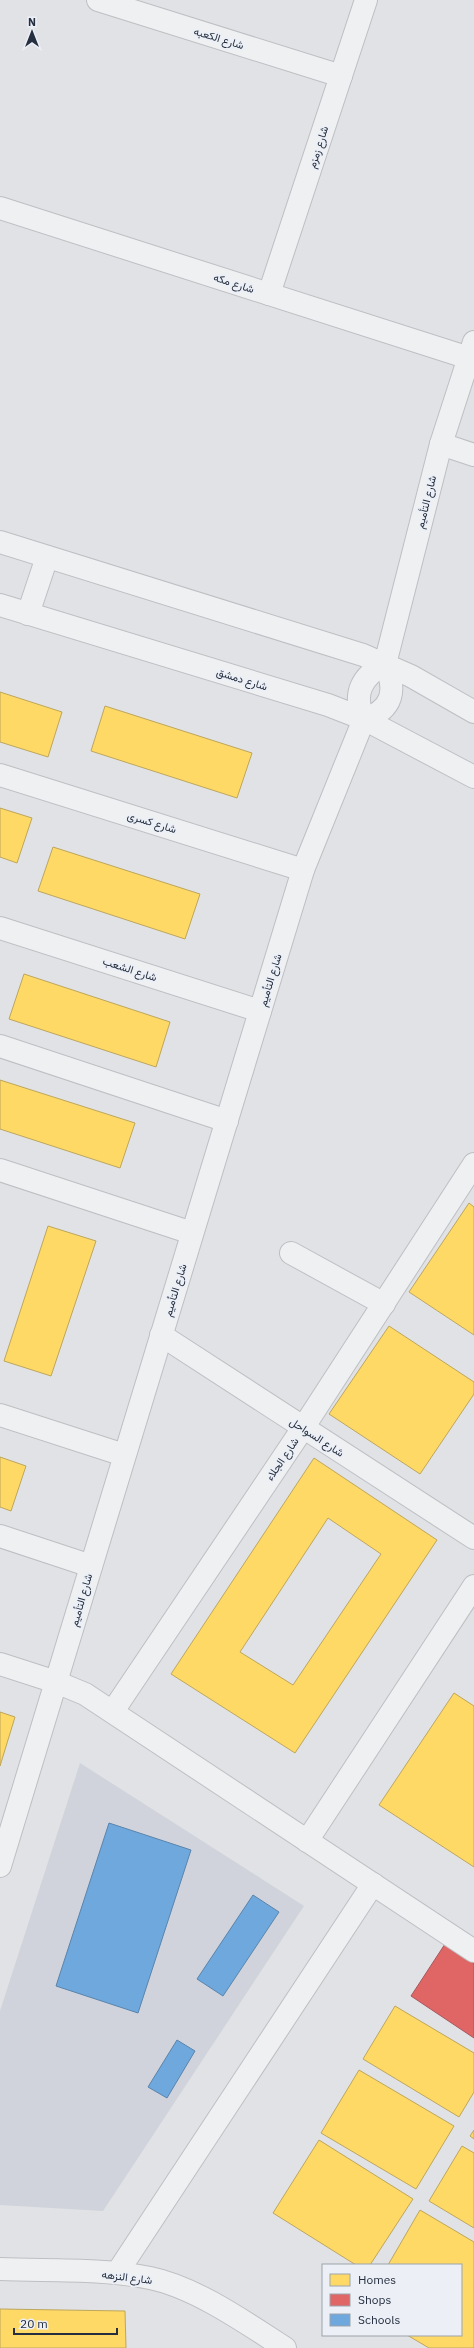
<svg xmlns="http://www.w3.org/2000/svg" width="474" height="2348" viewBox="0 0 474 2348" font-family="'IBM Plex Sans',Vazirmatn,sans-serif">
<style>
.built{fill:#d0d3db}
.homes{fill:#ffd966;stroke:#bea65b;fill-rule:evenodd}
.shops{fill:#e06666;stroke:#a8565b}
.schools{fill:#6fa8dc;stroke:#5984ad}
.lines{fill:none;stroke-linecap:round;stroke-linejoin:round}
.minor-casing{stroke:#bdbfc3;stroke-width:24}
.minor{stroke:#eff0f2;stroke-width:22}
.labels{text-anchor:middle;stroke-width:4;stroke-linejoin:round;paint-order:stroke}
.street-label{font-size:11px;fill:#252f40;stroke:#ecf0f6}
</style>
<rect width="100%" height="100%" fill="#e0e2e5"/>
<polygon class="built" points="80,1763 304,1906 103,2211 0,2205 0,2011"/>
<g class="homes">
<polygon points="0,692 62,712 48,757 0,742"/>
<polygon points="105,706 252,753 237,798 91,751"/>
<polygon points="0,808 32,818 17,863 0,857"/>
<polygon points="53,847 200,894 185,939 38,891"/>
<polygon points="24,974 170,1022 156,1067 9,1019"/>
<polygon points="0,1080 135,1123 120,1168 0,1129"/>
<polygon points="469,1203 474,1207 474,1335 409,1292"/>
<polygon points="48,1226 96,1241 51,1376 4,1361"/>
<polygon points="389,1326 474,1382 474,1394 420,1474 329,1414"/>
<polygon points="0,1457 26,1466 11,1511 0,1507"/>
<path d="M 314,1458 L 437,1540 L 295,1753 L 171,1674 ZM 328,1518 L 381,1554 L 293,1685 L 240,1652 Z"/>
<polygon points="454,1693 474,1706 474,1867 379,1805"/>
<polygon points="0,1712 15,1717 0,1766"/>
<polygon points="395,2006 474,2053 474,2092 459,2117 363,2059"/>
<polygon points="359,2070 454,2126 416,2189 321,2133"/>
<polygon points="474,2130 474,2139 470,2136"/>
<polygon points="319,2140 413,2199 370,2265 356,2265 273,2213"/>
<polygon points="462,2146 474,2153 474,2228 429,2201"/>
<polygon points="420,2210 474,2242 474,2348 429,2348 407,2335 461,2335 461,2265 388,2265"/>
<polygon points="0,2309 125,2311 126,2348 0,2348"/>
</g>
<polygon class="shops" points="445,1944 474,1963 474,2038 411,1996"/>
<g class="schools">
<polygon points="109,1823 191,1850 138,2013 56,1986"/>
<polygon points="253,1895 279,1912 223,1996 197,1979"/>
<polygon points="177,2040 195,2051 167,2098 148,2087"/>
</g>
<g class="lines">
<g class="minor-casing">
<g id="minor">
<polyline points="98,0 341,76"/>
<polyline points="0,208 469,358"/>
<polyline points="269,294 366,0"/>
<polyline points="441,444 474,455"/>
<polyline points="0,542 363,655 411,676 474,712"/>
<polyline points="0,605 328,705 364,719 474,777"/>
<polyline points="28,614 47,557"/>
<path d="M 364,719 C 393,710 397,690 385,664 L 441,444 L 474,342"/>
<polyline points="0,775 303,870"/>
<polyline points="0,928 260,1011"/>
<polyline points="0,1046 227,1121"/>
<polyline points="0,1170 192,1233"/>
<polyline points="291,1253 384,1304"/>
<polyline points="161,1335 474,1538"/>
<polyline points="0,1415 124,1455"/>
<polyline points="0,1536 91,1566"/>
<polyline points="0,1664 56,1682 85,1694 474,1951"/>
<polyline points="113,1711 303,1428 474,1164"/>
<polyline points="307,1841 474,1586"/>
<path d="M 0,1866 L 303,870 L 364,719 C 352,694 362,676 385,664"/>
<path d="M 0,2269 C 49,2271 101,2268 150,2278 C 195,2287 246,2323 285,2348"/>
<polyline points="117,2273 373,1884"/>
</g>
</g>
<use href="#minor" class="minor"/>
</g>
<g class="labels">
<g class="street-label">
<text transform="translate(219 38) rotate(17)" y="4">شارع الكعبه</text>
<text transform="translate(318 147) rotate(-72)" y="4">شارع زمزم</text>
<text transform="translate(234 283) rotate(18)" y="4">شارع مكه</text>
<text transform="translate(426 502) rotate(-76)" y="4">شارع التأميم</text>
<text transform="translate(242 679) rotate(17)" y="4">شارع دمشق</text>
<text transform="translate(152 822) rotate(17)" y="4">شارع كسرى</text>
<text transform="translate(130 969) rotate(18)" y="4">شارع الشعب</text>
<text transform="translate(270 980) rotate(-73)" y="4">شارع التأميم</text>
<text transform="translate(175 1290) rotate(-73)" y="4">شارع التأميم</text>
<text transform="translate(317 1437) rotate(33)" y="4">شارع السواحل</text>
<text transform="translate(282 1459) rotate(-56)" y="4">شارع الجلاء</text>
<text transform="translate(81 1600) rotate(-74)" y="4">شارع التأميم</text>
<text transform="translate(127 2277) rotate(7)" y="4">شارع النزهه</text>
</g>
</g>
<rect x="322" y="2264" width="140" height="72" fill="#ecf0f6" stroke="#9ca3ad"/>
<rect x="330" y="2274" width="20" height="12" fill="#ffd966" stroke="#9ca3ad"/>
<text x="358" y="2284" font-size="12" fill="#252f40">Homes</text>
<rect x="330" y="2294" width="20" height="12" fill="#e06666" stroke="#9ca3ad"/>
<text x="358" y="2304" font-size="12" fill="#252f40">Shops</text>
<rect x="330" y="2314" width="20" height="12" fill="#6fa8dc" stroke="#9ca3ad"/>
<text x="358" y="2324" font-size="12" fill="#252f40">Schools</text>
<g transform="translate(32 32)" stroke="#ecf0f6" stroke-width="3" paint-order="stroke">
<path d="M0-3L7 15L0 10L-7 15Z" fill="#252f40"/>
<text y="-6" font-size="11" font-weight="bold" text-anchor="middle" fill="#252f40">N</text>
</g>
<path d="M14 2328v6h103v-6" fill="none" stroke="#252f40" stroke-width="2"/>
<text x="20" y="2328" font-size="12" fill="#252f40" stroke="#ecf0f6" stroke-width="3" paint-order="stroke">20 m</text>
</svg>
